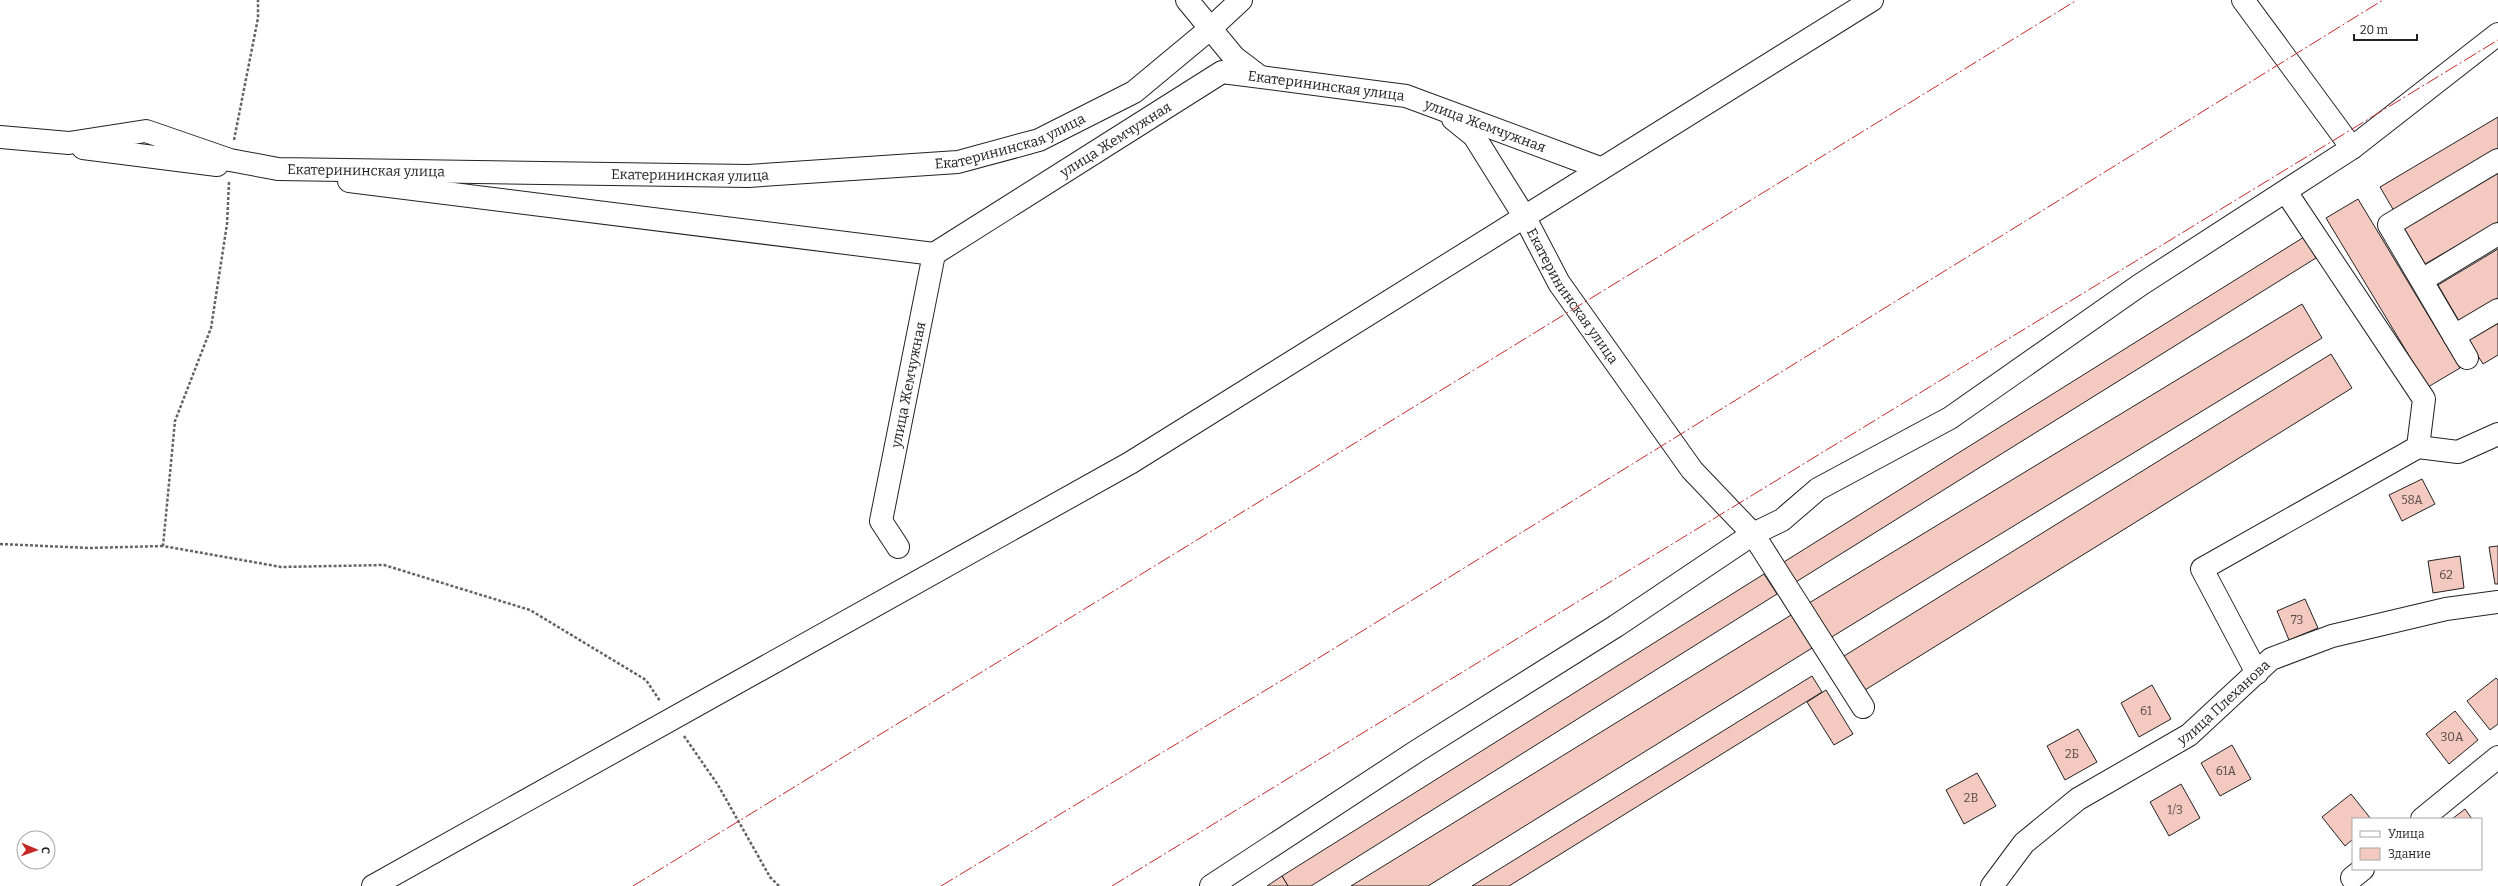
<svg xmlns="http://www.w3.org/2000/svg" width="2498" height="886" viewBox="0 0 2498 886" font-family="Bitter,serif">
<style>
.building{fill:#f3c9c0;stroke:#222}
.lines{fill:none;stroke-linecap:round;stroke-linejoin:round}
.minor-casing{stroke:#222;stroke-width:24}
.path{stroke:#646464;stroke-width:2.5;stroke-dasharray:3 2;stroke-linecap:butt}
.minor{stroke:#fff;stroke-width:22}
.power{stroke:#c62828;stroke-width:1;stroke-dasharray:14 3 2 3;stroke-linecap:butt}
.labels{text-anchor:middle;stroke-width:3;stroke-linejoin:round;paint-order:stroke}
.number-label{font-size:12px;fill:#564c4a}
.street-label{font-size:14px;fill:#222;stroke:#fff}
</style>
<rect width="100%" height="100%" fill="#fff"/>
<g class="building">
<polygon points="2498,117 2498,149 2394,211 2380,187"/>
<polygon points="2498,173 2498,222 2425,264 2404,228"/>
<polygon points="2358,199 2460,368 2428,387 2326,218"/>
<polygon points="2304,237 2316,258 1791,585 1779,565"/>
<polygon points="2498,249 2498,298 2459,321 2438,285"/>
<polygon points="2302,304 2322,338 1830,638 1809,603"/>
<polygon points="2498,323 2498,355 2483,364 2468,340"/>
<polygon points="2331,354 2352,388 1865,690 1844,656"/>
<polygon points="2422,479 2435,504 2402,521 2389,495"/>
<polygon points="2498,546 2498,584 2495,584 2489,547"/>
<polygon points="2460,556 2464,588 2433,593 2428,561"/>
<polygon points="1764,574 1777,594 1311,886 1288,886 1282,876"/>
<polygon points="2305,599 2318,628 2289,640 2277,611"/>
<polygon points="1796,612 1817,645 1428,886 1351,886"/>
<polygon points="1812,676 1822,692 1509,886 1472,886"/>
<polygon points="2496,678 2498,680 2498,724 2490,730 2467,701"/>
<polygon points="2152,685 2171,719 2139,737 2121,703"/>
<polygon points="1826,690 1853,734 1834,745 1807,702"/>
<polygon points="2455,711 2478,740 2449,764 2426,734"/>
<polygon points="2078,729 2097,762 2065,780 2047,746"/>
<polygon points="2232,745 2251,779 2220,796 2201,763"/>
<polygon points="1977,773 1996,806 1964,824 1946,790"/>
<polygon points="2181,784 2200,818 2169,836 2150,802"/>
<polygon points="2351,794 2371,819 2353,819 2353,839 2345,846 2322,817"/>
<polygon points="2465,809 2472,819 2452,819"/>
<polygon points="1282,876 1288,886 1267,886"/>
</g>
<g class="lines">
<g class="minor-casing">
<g id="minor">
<polyline points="1187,0 1234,57 1259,76"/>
<polyline points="2243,0 2352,148"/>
<path id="s1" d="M 1453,119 L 1474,136 L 1524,216 L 1559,283 L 1692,470 L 1753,534 L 1863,707"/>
<path id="s2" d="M 0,137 L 69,143 L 146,131 L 230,160 L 278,169 L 748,176 L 958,162 L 1039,140 L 1134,92 L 1211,28 L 1241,0"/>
<polyline points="83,148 217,165"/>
<polyline points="349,181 934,254"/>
<polyline points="2422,280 2498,234"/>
<polyline points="2454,336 2498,310"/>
<polyline points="2467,358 2389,225 2498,160"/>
<polyline points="2418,447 2458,452 2498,434"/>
<path id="s3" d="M 898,547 L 881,521 L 934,254 L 1222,72 L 1406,96 L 1600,168"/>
<polyline points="2257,673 2202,569 2418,447 2424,399 2286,192"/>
<polyline points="2422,819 2498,757"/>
<polyline points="2352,878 2363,869"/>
<polyline points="373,886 1130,463 1872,0"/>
<polyline points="1211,886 1417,751 1616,626 1753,534 1782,520 1818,489 1950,418 2140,285 2352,148 2498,34"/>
<path id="s4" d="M 1992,886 L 2024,843 L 2078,799 L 2189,735 L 2271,659 L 2332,636 L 2446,609 L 2498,602"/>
</g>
</g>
<g class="path">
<polyline points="234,140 258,18 258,0"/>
<polyline points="229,182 227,224 211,328 175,421 163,546 281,567 384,565 530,610 646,680 660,701"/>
<polyline points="0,544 89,548 163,546"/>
<polyline points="684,736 718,785 770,877 779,886"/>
</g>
<use href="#minor" class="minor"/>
<g class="power">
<polyline points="633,886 2077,0"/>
<polyline points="941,886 1304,667 2383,0"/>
<polyline points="1112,886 2498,40"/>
</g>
</g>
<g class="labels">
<g class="number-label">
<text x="2412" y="504">58А</text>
<text x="2446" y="579">62</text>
<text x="2297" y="624">73</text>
<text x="2146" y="715">61</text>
<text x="2452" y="741">30А</text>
<text x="2072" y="758">2Б</text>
<text x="2226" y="775">61А</text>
<text x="1971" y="802">2В</text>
<text x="2175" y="814">1/3</text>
</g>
<g class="street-label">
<text dy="5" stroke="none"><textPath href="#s3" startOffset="749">Екатерининская улица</textPath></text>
<text dy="5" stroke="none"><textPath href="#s3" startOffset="914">улица Жемчужная</textPath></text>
<text dy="5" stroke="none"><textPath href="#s2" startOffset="1021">Екатерининская улица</textPath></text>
<text dy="5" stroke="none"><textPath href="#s3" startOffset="518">улица Жемчужная</textPath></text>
<text dy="5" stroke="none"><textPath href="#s2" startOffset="373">Екатерининская улица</textPath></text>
<text dy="5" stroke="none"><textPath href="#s2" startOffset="697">Екатерининская улица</textPath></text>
<text dy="5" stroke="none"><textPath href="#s1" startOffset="215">Екатерининская улица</textPath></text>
<text dy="5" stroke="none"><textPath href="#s3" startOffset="170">улица Жемчужная</textPath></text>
<text dy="5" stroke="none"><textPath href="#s4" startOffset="299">улица Плеханова</textPath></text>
</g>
</g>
<rect x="2352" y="818" width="130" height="52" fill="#ffffff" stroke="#a7a7a7"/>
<rect x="2360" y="831" width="20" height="6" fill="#ffffff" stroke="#a7a7a7"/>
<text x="2388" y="838" font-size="12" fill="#222222">Улица</text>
<rect x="2360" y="848" width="20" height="12" fill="#f3c9c0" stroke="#a7a7a7"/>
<text x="2388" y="858" font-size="12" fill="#222222">Здание</text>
<g transform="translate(36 850) rotate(92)"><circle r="19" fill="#ffffff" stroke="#a7a7a7"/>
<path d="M0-3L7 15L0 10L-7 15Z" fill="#c62828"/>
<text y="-6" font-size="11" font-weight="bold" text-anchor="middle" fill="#222222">С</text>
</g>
<path d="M2354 34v6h63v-6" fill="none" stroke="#222222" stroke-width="2"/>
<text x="2360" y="34" font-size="12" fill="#222222" stroke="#ffffff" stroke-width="3" paint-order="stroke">20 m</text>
</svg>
